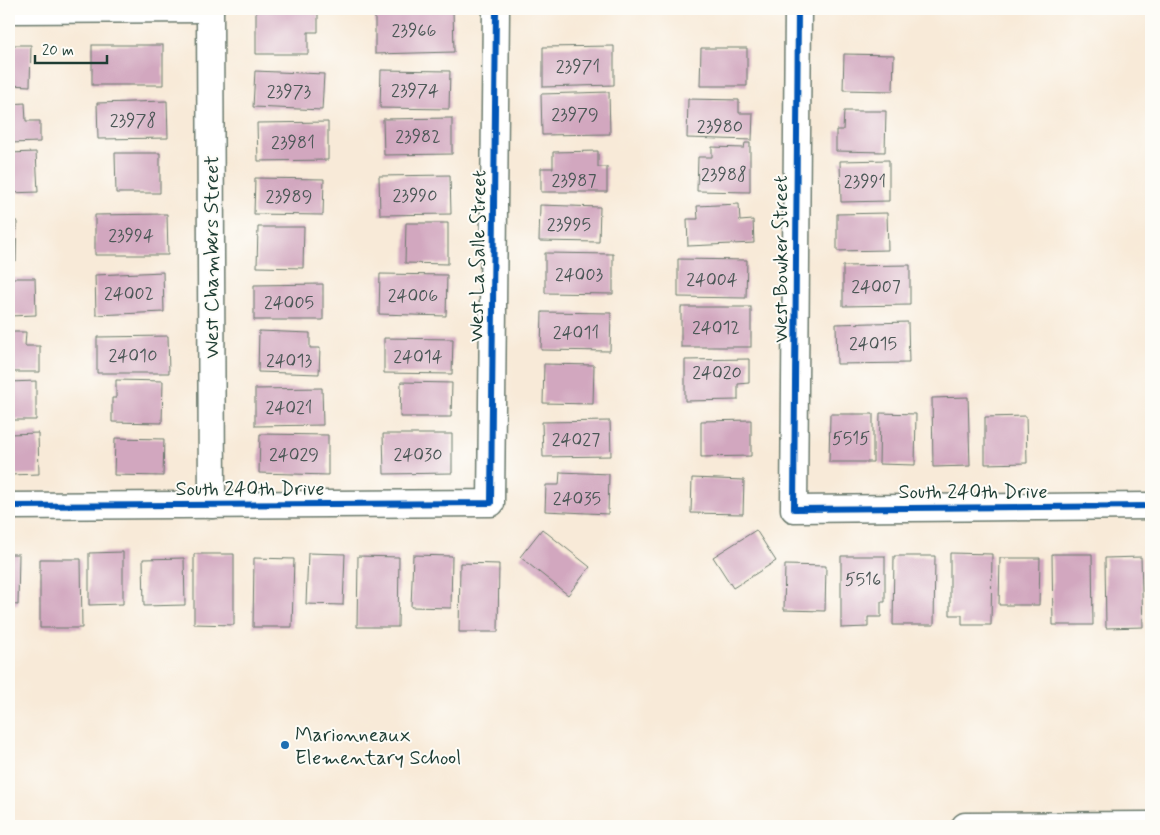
<svg xmlns="http://www.w3.org/2000/svg" width="1160" height="835" viewBox="0 0 1160 835" font-family="Mynerve,sans-serif">
<style>
.building{fill:#d2a7bf}
.lines{fill:none;stroke-linecap:round;stroke-linejoin:round}
.minor-casing{stroke:#6b7a6d;stroke-width:29}
.minor{stroke:#fff;stroke-width:26}
.cycleway-casing{stroke:#fdfcf7;stroke-width:9}
.cycleway{stroke:#0057b8;stroke-width:6}
.poi-dot{fill:#1f6fb2;stroke:#fdfcf7;stroke-width:2}
.labels{text-anchor:middle;stroke-width:4;stroke-linejoin:round;paint-order:stroke}
.number-label{font-size:18px;fill:#4c5857}
.street-label{font-size:20px;fill:#1f3d34;stroke:#fdfcf7}
.poi-label{font-size:20px;fill:#1f3d34;stroke:#fdfcf7;text-anchor:start}
</style>
<rect width="100%" height="100%" fill="#fdfcf7"/>
<filter id="ink" filterUnits="userSpaceOnUse"><feTurbulence type="fractalNoise" baseFrequency=".02" numOctaves="2"/><feDisplacementMap in="SourceGraphic" scale="10" xChannelSelector="R" yChannelSelector="G"/><feConvolveMatrix kernelMatrix="1 2 1 2 8 2 1 2 1" color-interpolation-filters="sRGB"/></filter>
<filter id="wash" filterUnits="userSpaceOnUse"><feTurbulence type="fractalNoise" baseFrequency=".0096" numOctaves="4" result="noise"/><feDisplacementMap in="SourceGraphic" scale="20" xChannelSelector="R" yChannelSelector="G"/><feGaussianBlur stdDeviation="1.12" result="paint"/><feColorMatrix in="noise" values="0 0 0 0 0 0 0 0 0 0 0 0 0 0 0 0 0 1.4 0 .05"/><feComposite in="paint" operator="in"/></filter>
<g filter="url(#wash)">
<rect width="100%" height="100%" fill="#f8ead8"/>
<g id="blocks">
<g class="building">
<polygon points="256,9 318,9 318,32 308,32 308,54 256,54"/>
<polygon points="375,9 453,9 454,52 375,54"/>
<polygon points="9,45 31,45 30,86 9,85"/>
<rect x="92" y="45" width="71" height="40"/>
<polygon points="614,46 614,85 543,87 543,47"/>
<polygon points="701,48 747,48 747,86 700,86"/>
<polygon points="844,54 894,55 893,91 843,90"/>
<polygon points="381,70 450,71 449,109 380,108"/>
<polygon points="255,71 324,74 322,110 253,107"/>
<polygon points="609,92 610,134 542,135 541,94"/>
<polygon points="688,99 739,100 739,113 753,113 752,140 687,138"/>
<polygon points="167,101 168,138 98,139 97,103"/>
<polygon points="25,103 26,121 40,121 40,142 9,143 9,104"/>
<polygon points="844,111 886,111 885,152 836,151 836,130 843,130"/>
<polygon points="452,118 452,154 384,155 383,119"/>
<polygon points="328,122 328,160 258,161 257,123"/>
<polygon points="745,143 750,143 750,192 697,191 698,157 712,157 712,147 744,148"/>
<polygon points="598,151 598,167 607,167 607,192 541,192 541,168 553,168 553,152"/>
<polygon points="36,152 38,192 9,193 9,153"/>
<polygon points="115,153 160,153 160,193 116,193"/>
<polygon points="889,160 889,201 841,202 840,161"/>
<polygon points="450,175 451,214 380,215 379,176"/>
<polygon points="255,178 324,179 323,215 254,214"/>
<polygon points="739,204 740,221 753,220 754,243 688,246 687,219 698,219 697,206"/>
<polygon points="540,205 600,207 599,242 539,241"/>
<polygon points="887,213 888,250 837,251 837,214"/>
<polygon points="167,214 168,255 95,255 95,215"/>
<polygon points="9,221 17,221 16,261 9,261"/>
<polygon points="406,223 448,223 448,264 405,263"/>
<polygon points="258,227 304,227 303,268 257,267"/>
<polygon points="545,253 613,254 613,294 545,293"/>
<polygon points="678,259 747,260 746,298 678,297"/>
<polygon points="910,265 910,305 843,306 843,266"/>
<polygon points="163,272 164,312 96,315 95,275"/>
<polygon points="380,274 447,275 446,316 379,314"/>
<polygon points="9,278 35,278 36,315 9,316"/>
<polygon points="323,284 323,320 254,320 254,285"/>
<rect x="681" y="307" width="70" height="40"/>
<polygon points="542,312 611,313 610,351 541,350"/>
<polygon points="908,322 909,363 837,364 836,324"/>
<polygon points="259,331 310,333 310,348 320,348 319,374 258,372"/>
<polygon points="9,332 26,332 25,346 40,346 40,372 9,372"/>
<polygon points="168,336 169,373 97,373 97,337"/>
<polygon points="384,338 453,339 452,374 384,373"/>
<polygon points="749,359 749,383 738,384 738,400 685,401 685,360"/>
<polygon points="544,364 594,365 593,404 543,403"/>
<polygon points="116,380 163,381 162,423 112,422 112,398 116,398"/>
<polygon points="36,381 36,420 9,420 9,382"/>
<polygon points="401,382 452,383 451,417 400,417"/>
<polygon points="322,388 323,425 255,426 255,389"/>
<polygon points="968,397 970,466 933,467 932,398"/>
<polygon points="880,413 916,414 915,465 879,464"/>
<polygon points="830,414 873,414 873,462 829,462"/>
<polygon points="1026,416 1027,463 985,464 985,417"/>
<polygon points="751,420 751,456 701,457 701,421"/>
<polygon points="610,421 611,456 543,457 542,422"/>
<polygon points="38,433 39,474 9,475 9,434"/>
<polygon points="260,434 328,435 328,475 259,473"/>
<polygon points="383,434 452,434 452,473 384,474"/>
<polygon points="115,438 164,439 163,476 114,475"/>
<polygon points="560,472 609,474 608,514 545,511 546,485 559,485"/>
<polygon points="692,478 744,480 743,514 691,513"/>
<polygon points="542,529 590,567 568,595 520,557"/>
<polygon points="756,530 776,561 733,588 713,557"/>
<polygon points="123,552 123,604 89,605 89,553"/>
<polygon points="308,553 345,554 343,605 306,604"/>
<polygon points="950,553 992,554 991,625 962,625 962,615 950,615"/>
<polygon points="9,554 19,554 18,605 9,604"/>
<polygon points="194,554 234,554 234,625 194,624"/>
<polygon points="1052,554 1092,554 1093,625 1053,625"/>
<polygon points="413,555 452,556 451,608 411,607"/>
<polygon points="358,556 399,557 398,627 357,627"/>
<polygon points="841,556 885,556 885,602 881,602 881,617 868,617 868,627 841,628"/>
<polygon points="894,556 935,556 934,625 893,625"/>
<polygon points="1141,557 1143,627 1106,628 1105,558"/>
<polygon points="184,558 185,605 144,606 143,559"/>
<polygon points="254,558 294,559 292,627 253,627"/>
<polygon points="1000,558 1040,558 1039,605 999,605"/>
<polygon points="40,559 81,559 82,628 40,628"/>
<polygon points="460,563 499,564 498,632 459,632"/>
<polygon points="785,565 826,566 825,611 784,610"/>
</g>
</g>
</g>
<g filter="url(#ink)">
<use href="#blocks" fill-opacity="0" stroke="#6b7a6d" stroke-width="1"/>
<g class="lines">
<g class="minor-casing">
<g id="minor">
<polyline points="210,9 212,505"/>
<polyline points="798,9 794,509 1151,506"/>
<polyline points="9,10 210,9"/>
<polyline points="9,506 491,503 496,9"/>
<polyline points="965,826 1151,825"/>
</g>
</g>
<use href="#minor" class="minor"/>
<g class="cycleway-casing">
<g id="cycleway">
<polyline points="798,9 794,509 1151,506"/>
<polyline points="9,506 491,503 496,9"/>
</g>
</g>
<use href="#cycleway" class="cycleway"/>
</g>
</g>
<circle class="poi-dot" cx="285" cy="745" r="5"/>
<g class="labels">
<g class="number-label">
<text x="414" y="36">23966</text>
<text x="578" y="72">23971</text>
<text x="415" y="96">23974</text>
<text x="289" y="97">23973</text>
<text x="575" y="120">23979</text>
<text x="133" y="126">23978</text>
<text x="720" y="132">23980</text>
<text x="418" y="142">23982</text>
<text x="293" y="148">23981</text>
<text x="724" y="180">23988</text>
<text x="574" y="186">23987</text>
<text x="865" y="187">23991</text>
<text x="415" y="201">23990</text>
<text x="289" y="202">23989</text>
<text x="569" y="230">23995</text>
<text x="131" y="241">23994</text>
<text x="579" y="280">24003</text>
<text x="712" y="285">24004</text>
<text x="876" y="292">24007</text>
<text x="129" y="299">24002</text>
<text x="413" y="301">24006</text>
<text x="289" y="308">24005</text>
<text x="716" y="333">24012</text>
<text x="576" y="338">24011</text>
<text x="873" y="349">24015</text>
<text x="133" y="361">24010</text>
<text x="418" y="362">24014</text>
<text x="289" y="366">24013</text>
<text x="717" y="378">24020</text>
<text x="289" y="413">24021</text>
<text x="851" y="444">5515</text>
<text x="576" y="445">24027</text>
<text x="294" y="460">24029</text>
<text x="418" y="460">24030</text>
<text x="577" y="504">24035</text>
<text x="863" y="585">5516</text>
</g>
<g class="street-label">
<text transform="translate(477 256) rotate(-89)" y="7">West La Salle Street</text>
<text transform="translate(211 257) rotate(-90)" y="7">West Chambers Street</text>
<text transform="translate(780 259) rotate(-90)" y="7">West Bowker Street</text>
<text x="250" y="495">South 240th Drive</text>
<text x="973" y="498">South 240th Drive</text>
</g>
<g class="poi-label">
<text x="295" y="741">Marionneaux<tspan x="295" dy="23">Elementary School</tspan></text>
</g>
</g>
<rect width="1160" height="835" fill="none" stroke="#fdfcf7" stroke-width="30"/>
<path d="M35 55v8h72v-8" fill="none" stroke="#1f3d34" stroke-width="2.5"/>
<text x="42" y="55" font-size="15" fill="#1f3d34" stroke="#fdfcf7" stroke-width="4" paint-order="stroke">20 m</text>
</svg>
